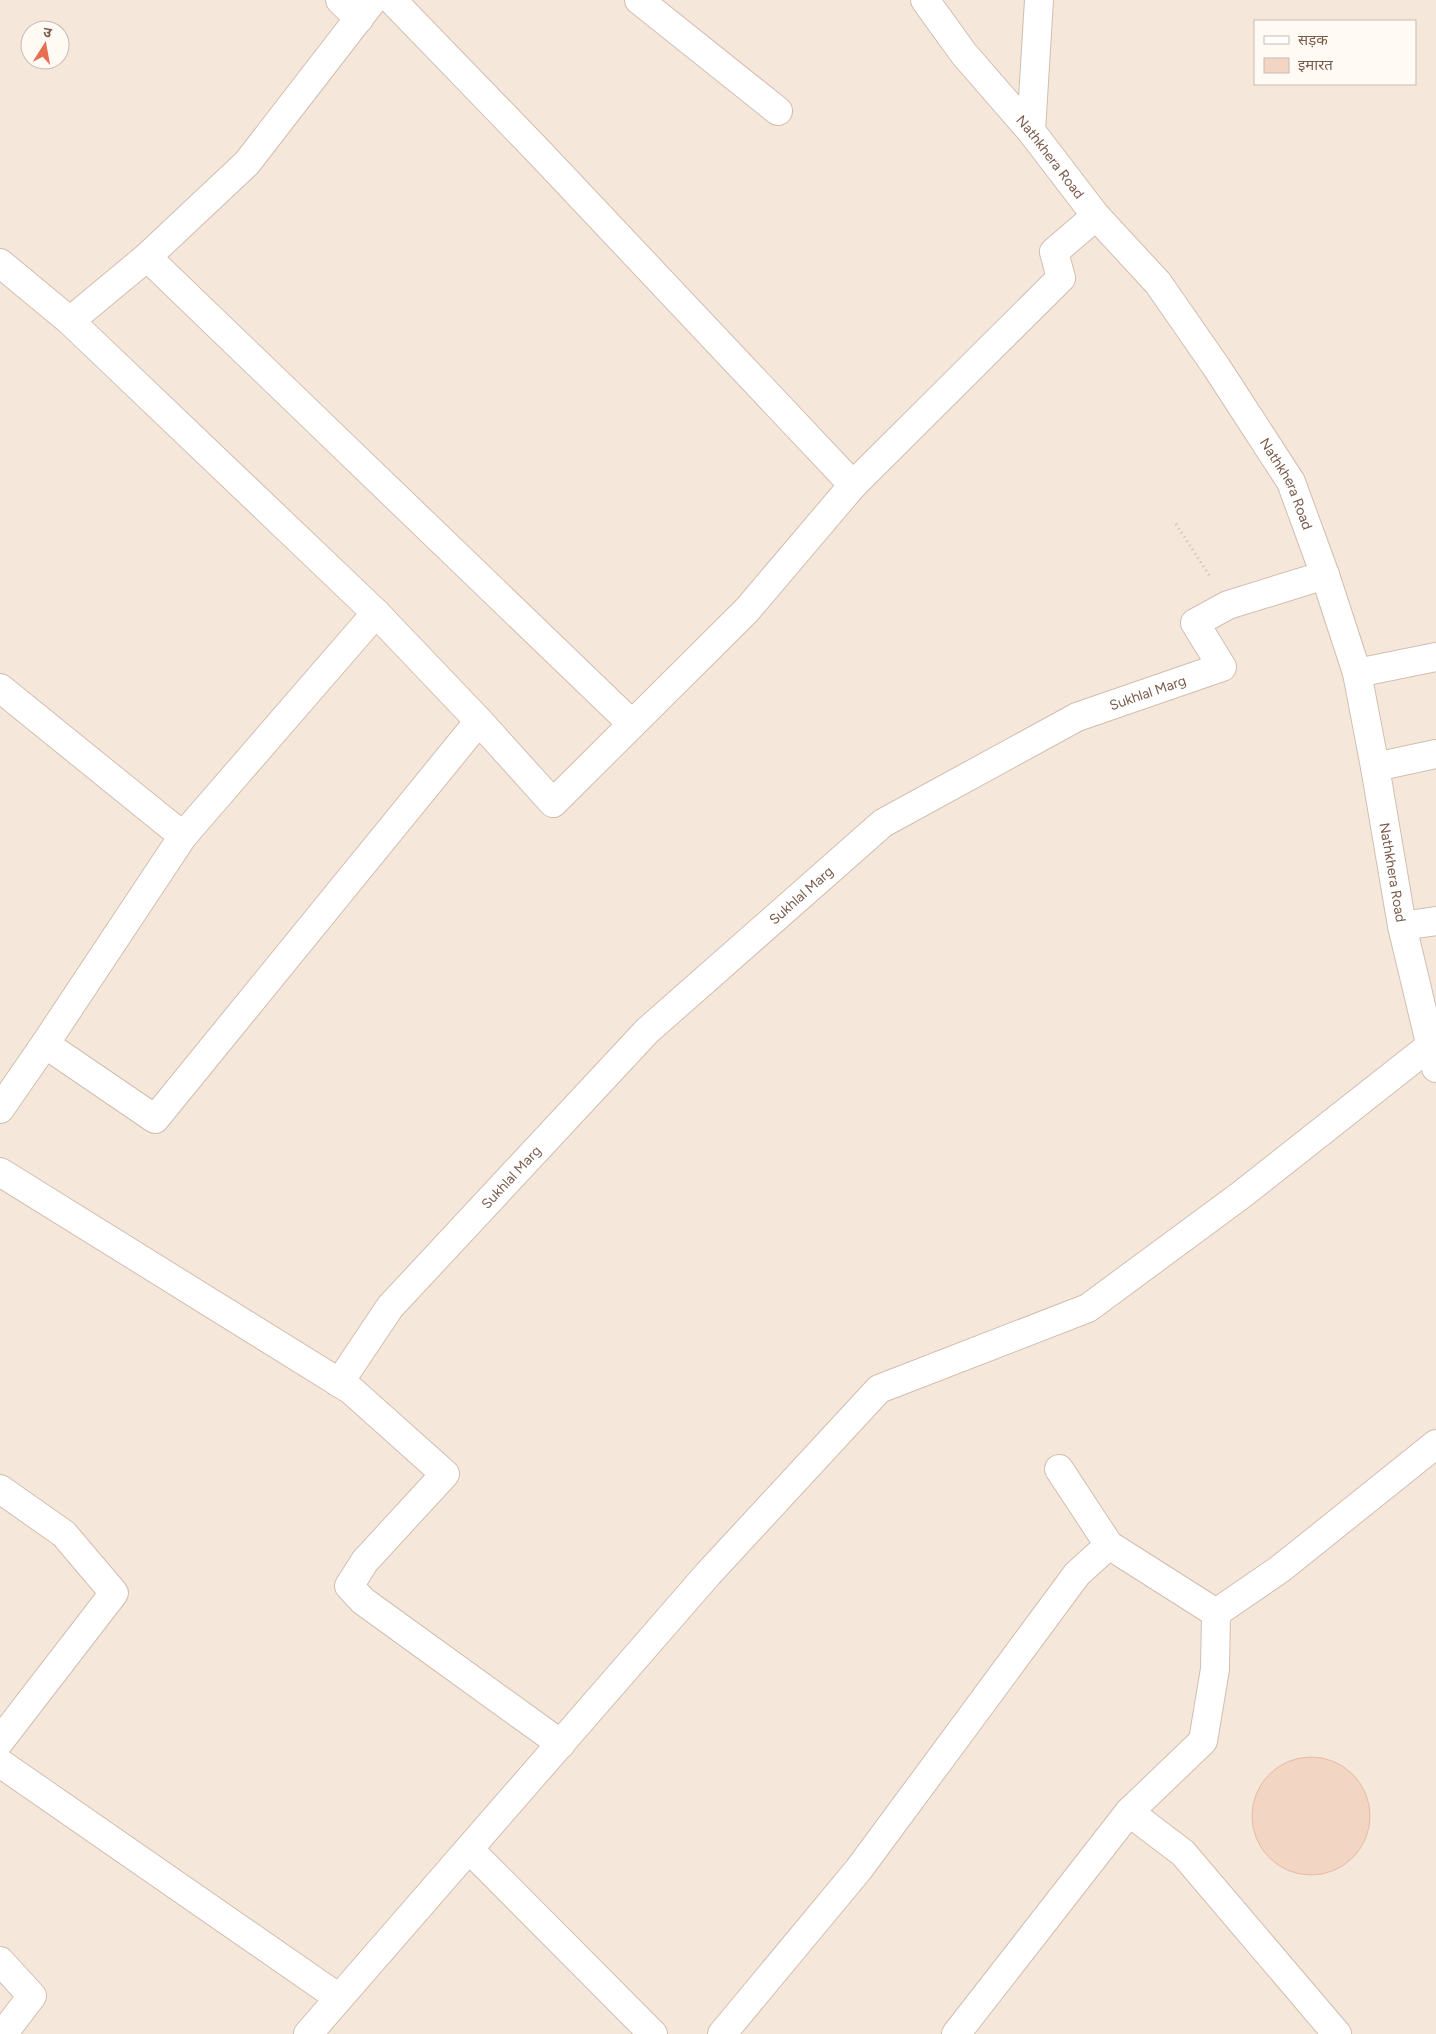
<svg xmlns="http://www.w3.org/2000/svg" width="1436" height="2034" viewBox="0 0 1436 2034" font-family="Figtree,'Noto Sans Devanagari',sans-serif">
<style>
.residential{fill:#f5e8da;fill-rule:evenodd}
.building{fill:#f3d5c3;stroke:#e6bba3}
.lines{fill:none;stroke-linecap:round;stroke-linejoin:round}
.minor-casing{stroke:#d1beb0;stroke-width:30}
.tertiary-casing{stroke:#d1beb0;stroke-width:30}
.path{stroke:#d9b8a5;stroke-width:3;stroke-dasharray:1 4;stroke-linecap:butt}
.minor{stroke:#fff;stroke-width:28}
.tertiary{stroke:#fff;stroke-width:28}
.labels{text-anchor:middle;stroke-width:4;stroke-linejoin:round;paint-order:stroke}
.street-label{font-size:14px;fill:#7a5c4d;stroke:#fffaf3}
</style>
<rect width="100%" height="100%" fill="#fdf6ec"/>
<path class="residential" d="M 0,0 L 1436,0 L 1436,2034 L 0,2034 ZM 1255,21 L 1415,21 L 1415,84 L 1255,84 ZM 30,30 L 60,30 L 60,60 L 30,60 Z"/>
<circle class="building" cx="1311" cy="1816" r="59"/>
<g class="lines">
<g class="minor-casing">
<g id="minor">
<polyline points="340,0 359,19"/>
<polyline points="392,0 539,152 853,485"/>
<polyline points="639,0 778,111"/>
<polyline points="1031,131 1039,0"/>
<polyline points="147,257 632,724"/>
<polyline points="0,263 70,321"/>
<polyline points="376,613 479,721"/>
<polyline points="1357,673 1436,657"/>
<polyline points="0,688 183,836 45,1044 155,1119 479,721 553,803 747,610 853,485 1061,278 1054,252 1096,216"/>
<polyline points="1375,767 1436,754"/>
<polyline points="183,836 376,613 70,321 147,257 247,163 373,0"/>
<polyline points="1402,926 1436,921"/>
<polyline points="0,1109 45,1044"/>
<polyline points="0,1172 351,1390 445,1474 365,1561 349,1586 363,1601 561,1744"/>
<path id="s1" d="M 339,1383 L 390,1307 L 647,1031 L 883,823 L 1077,717 L 1222,667 L 1195,623 L 1228,605 L 1325,575"/>
<polyline points="1059,1469 1109,1545 1216,1613"/>
<polyline points="0,1489 64,1534 114,1593 0,1741"/>
<polyline points="0,1763 339,1998"/>
<polyline points="1129,1812 1183,1853 1337,2034"/>
<polyline points="469,1849 653,2034"/>
<polyline points="0,1961 32,1996 3,2034"/>
<polyline points="308,2034 708,1574 879,1389 1088,1308 1241,1195 1430,1046"/>
<polyline points="722,2034 859,1869 1077,1574 1109,1545"/>
<polyline points="956,2034 1129,1812 1203,1741 1215,1669 1216,1613 1280,1569 1436,1444"/>
</g>
</g>
<g class="tertiary-casing">
<g id="tertiary">
<path id="s2" d="M 925,0 L 964,54 L 1031,131 L 1096,216 L 1158,283 L 1217,368 L 1291,482 L 1325,575 L 1357,673 L 1375,767 L 1402,926 L 1436,1068"/>
</g>
</g>
<polyline class="path" points="1176,524 1211,578"/>
<use href="#minor" class="minor"/>
<use href="#tertiary" class="tertiary"/>
</g>
<g class="labels">
<g class="street-label">
<text dy="5" stroke="none"><textPath href="#s2" startOffset="201">Nathkhera Road</textPath></text>
<text dy="5" stroke="none"><textPath href="#s2" startOffset="606">Nathkhera Road</textPath></text>
<text dy="5" stroke="none"><textPath href="#s1" startOffset="1079">Sukhlal Marg</textPath></text>
<text dy="5" stroke="none"><textPath href="#s2" startOffset="1011">Nathkhera Road</textPath></text>
<text dy="5" stroke="none"><textPath href="#s1" startOffset="674">Sukhlal Marg</textPath></text>
<text dy="5" stroke="none"><textPath href="#s1" startOffset="269">Sukhlal Marg</textPath></text>
</g>
</g>
<rect x="1254" y="20" width="162" height="65" fill="#fffaf3" stroke="#cabbb1"/>
<rect x="1264" y="36" width="25" height="8" fill="#ffffff" stroke="#cabbb1"/>
<text x="1298" y="45" font-size="15" fill="#7a5c4d">सड़क</text>
<rect x="1264" y="58" width="25" height="15" fill="#f3d5c3" stroke="#cabbb1"/>
<text x="1298" y="70" font-size="15" fill="#7a5c4d">इमारत</text>
<g transform="translate(45 45) rotate(11)"><circle r="24" fill="#fffaf3" stroke="#cabbb1"/>
<path d="M0-4L9 19L0 12L-9 19Z" fill="#e76f51"/>
<text y="-8" font-size="14" font-weight="bold" text-anchor="middle" fill="#7a5c4d">उ</text>
</g>
</svg>
